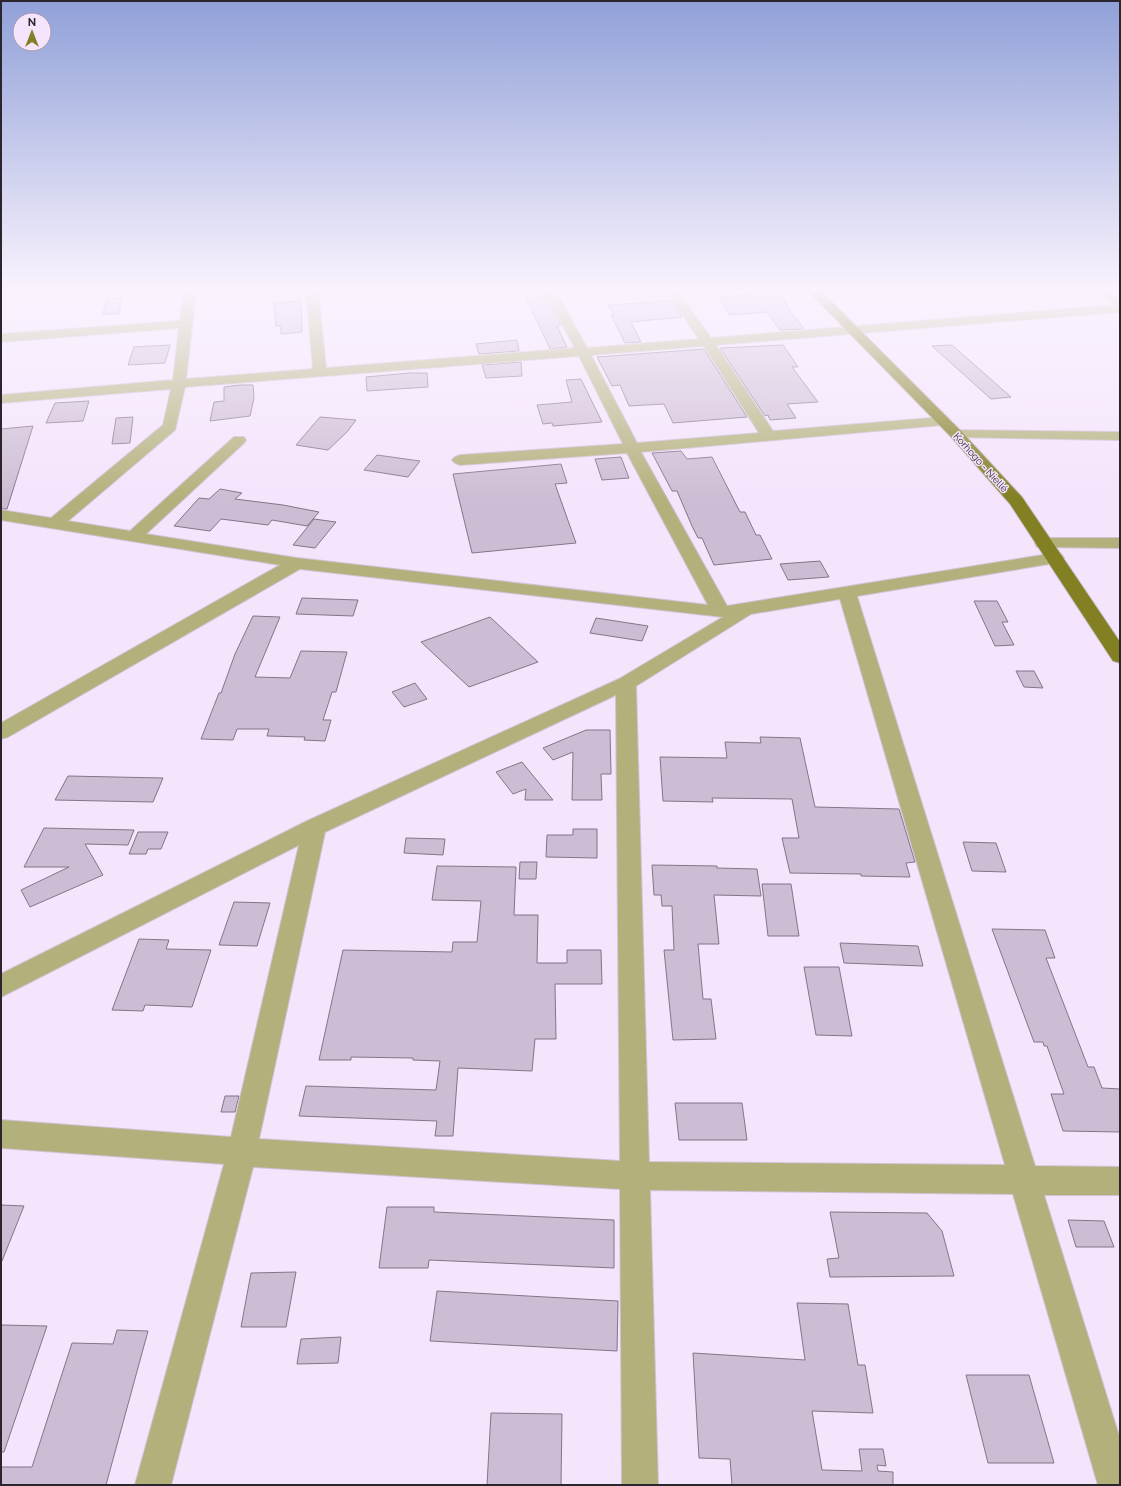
<svg xmlns="http://www.w3.org/2000/svg" width="1121" height="1486" viewBox="0 0 1121 1486" font-family="Raleway,sans-serif">
<style>
.building{fill:#cdbdd4;stroke:#83758a}
.lines{fill:none;stroke-linecap:round;stroke-linejoin:round}
.minor-casing{stroke:#d0c2d7;stroke-width:2}
.primary-casing{stroke:#d0c2d7;stroke-width:2}
.minor{fill:#b3b17b;fill-rule:evenodd}
.primary{fill:#837f23;fill-rule:evenodd}
.labels{text-anchor:middle;stroke-width:3;stroke-linejoin:round;paint-order:stroke}
.far-street-label{font-size:10px;fill:#2b252e;stroke:#f4e4fc}
</style>
<rect width="100%" height="100%" fill="#f4e4fc"/>
<g class="building">
<polygon points="523,291 543,291 561,325 557,326 567,347 550,349"/>
<polygon points="763,291 768,291 772,296 783,296 788,308 804,329 780,330 767,312 730,315 718,297 749,295 747,292"/>
<polygon points="122,298 119,314 103,314 107,299"/>
<polygon points="301,301 302,332 281,334 281,326 276,326 274,303"/>
<polygon points="670,301 682,317 631,322 641,342 625,343 611,315 614,315 608,305"/>
<polygon points="517,340 519,351 479,354 476,344"/>
<polygon points="170,345 165,363 128,365 134,347"/>
<polygon points="783,345 798,367 792,367 818,402 787,404 796,418 770,420 768,415 765,416 720,348"/>
<polygon points="952,345 977,367 1011,397 991,399 932,346"/>
<polygon points="704,349 747,417 673,423 664,404 629,406 620,385 612,386 597,357"/>
<polygon points="521,362 522,376 486,378 482,365"/>
<polygon points="409,373 427,373 428,387 367,391 366,377"/>
<polygon points="581,379 602,422 553,426 552,423 543,424 537,405 572,402 566,380"/>
<polygon points="240,385 253,385 254,398 250,416 210,421 214,402 224,401 224,387"/>
<polygon points="89,401 83,421 46,423 55,403"/>
<polygon points="133,417 130,443 112,444 116,418"/>
<polygon points="320,417 356,420 347,432 328,450 296,445"/>
<polygon points="33,426 7,509 1,509 1,429"/>
<polygon points="681,451 687,459 712,457 740,512 745,512 756,535 760,535 772,559 714,565 702,538 698,538 692,526 677,491 672,491 652,453"/>
<polygon points="377,455 420,461 408,477 364,470"/>
<polygon points="621,457 629,478 602,480 595,459"/>
<polygon points="561,464 567,483 555,484 576,543 472,553 453,474"/>
<polygon points="220,489 242,493 235,499 283,505 319,512 307,526 272,520 268,525 221,519 210,531 174,526 199,498 209,499"/>
<polygon points="314,519 336,522 315,548 293,545"/>
<polygon points="820,561 829,577 788,580 780,564"/>
<polygon points="302,598 358,600 353,616 296,614"/>
<polygon points="974,601 997,601 1008,622 1002,622 1014,645 995,646"/>
<polygon points="253,616 280,617 255,677 290,678 301,651 347,652 336,692 332,692 323,720 331,720 325,741 304,740 305,737 267,736 269,729 237,729 233,740 201,739 219,693 221,693 235,654"/>
<polygon points="490,617 538,662 469,687 421,642"/>
<polygon points="596,618 648,626 642,641 590,633"/>
<polygon points="1016,671 1034,671 1043,688 1024,687"/>
<polygon points="415,683 427,699 404,707 392,692"/>
<polygon points="586,730 610,730 611,774 601,774 602,800 572,800 573,752 553,760 543,748"/>
<polygon points="760,737 800,738 815,807 899,809 915,862 906,863 910,877 861,876 861,874 790,873 782,838 799,838 792,799 712,798 713,802 663,801 660,757 727,758 725,742 761,743"/>
<polygon points="522,762 526,767 553,800 525,800 526,789 513,794 496,772"/>
<polygon points="68,776 163,778 153,802 55,800"/>
<polygon points="44,828 134,830 128,845 85,844 103,875 30,907 21,890 69,867 24,867"/>
<polygon points="573,829 597,829 597,858 546,857 547,835 573,835"/>
<polygon points="138,832 168,832 161,849 148,849 146,854 129,854"/>
<polygon points="406,838 445,839 443,855 404,853"/>
<polygon points="963,842 996,843 1006,872 972,871"/>
<polygon points="520,862 537,862 536,879 519,879"/>
<polygon points="652,865 717,866 717,868 757,869 761,896 714,895 719,944 698,944 703,999 711,999 716,1039 673,1040 664,950 674,950 672,906 662,906 661,895 654,895"/>
<polygon points="437,866 516,867 514,915 538,915 537,963 567,963 567,950 601,950 602,984 555,984 556,1039 535,1039 532,1071 458,1068 453,1136 435,1136 437,1121 299,1116 306,1086 436,1090 440,1061 413,1060 413,1058 351,1057 351,1060 319,1060 343,950 452,952 453,942 477,942 481,901 432,900"/>
<polygon points="762,884 791,884 799,936 768,936"/>
<polygon points="234,902 270,903 257,946 219,945"/>
<polygon points="992,929 1045,930 1055,958 1046,958 1088,1067 1094,1067 1102,1088 1120,1089 1120,1132 1063,1131 1051,1094 1064,1094 1047,1046 1044,1046 1043,1042 1034,1042"/>
<polygon points="139,939 169,940 166,949 211,950 192,1007 145,1005 143,1011 112,1010"/>
<polygon points="840,943 918,946 923,966 844,963"/>
<polygon points="804,967 839,967 852,1036 816,1035"/>
<polygon points="225,1096 239,1096 235,1112 221,1112"/>
<polygon points="675,1103 742,1103 747,1140 679,1140"/>
<polygon points="1,1205 24,1206 2,1261 1,1261"/>
<polygon points="387,1207 434,1207 434,1212 614,1220 614,1268 429,1260 428,1268 379,1268"/>
<polygon points="830,1212 927,1213 942,1231 954,1276 830,1277 827,1259 839,1258"/>
<polygon points="1068,1220 1104,1221 1114,1247 1076,1247"/>
<polygon points="296,1272 286,1327 241,1327 251,1273"/>
<polygon points="437,1291 618,1301 617,1351 430,1341"/>
<polygon points="797,1303 848,1304 858,1365 865,1365 873,1413 812,1411 822,1470 862,1471 859,1449 883,1449 886,1466 877,1465 878,1471 893,1472 893,1485 732,1485 730,1459 699,1458 693,1353 805,1360"/>
<polygon points="1,1325 47,1326 4,1452 1,1452"/>
<polygon points="117,1330 148,1331 106,1485 1,1485 1,1467 32,1467 72,1343 113,1344"/>
<polygon points="341,1337 338,1363 297,1364 301,1339"/>
<polygon points="966,1375 1029,1375 1054,1463 988,1463"/>
<polygon points="491,1413 562,1414 561,1485 487,1485"/>
</g>
<g class="lines">
<g class="minor-casing">
<g id="minor">
<path d="M 184,291 L 196,291 L 186,379 L 313,369 L 306,291 L 318,291 L 326,368 L 575,348 L 544,291 L 556,291 L 587,348 L 699,339 L 666,291 L 678,291 L 711,338 L 1115,305 L 1096,291 L 1110,291 L 1120,298 L 1120,312 L 716,345 L 773,431 L 943,417 L 948,418 L 950,421 L 948,424 L 943,425 L 641,452 L 727,606 L 1055,553 L 1061,554 L 1064,558 L 1061,562 L 857,596 L 1035,1166 L 1120,1167 L 1120,1195 L 1044,1195 L 1120,1439 L 1120,1485 L 1098,1485 L 1013,1194 L 650,1190 L 658,1485 L 622,1485 L 620,1189 L 253,1167 L 171,1485 L 135,1485 L 224,1164 L 1,1148 L 1,1120 L 231,1137 L 299,845 L 1,997 L 1,974 L 307,821 L 619,679 L 723,617 L 300,569 L 8,737 L 1,739 L 1,723 L 280,565 L 1,520 L 1,510 L 51,518 L 163,425 L 171,389 L 1,403 L 1,395 L 173,380 L 179,328 L 1,342 L 1,334 L 180,321 ZM 704,346 L 759,433 L 637,443 L 591,355 ZM 579,356 L 623,444 L 460,455 L 455,457 L 452,460 L 455,463 L 460,465 L 627,453 L 708,605 L 297,558 L 146,534 L 244,443 L 246,440 L 244,437 L 234,437 L 130,531 L 68,521 L 175,430 L 185,387 ZM 840,599 L 1005,1165 L 649,1162 L 636,686 L 751,614 ZM 616,695 L 620,1161 L 259,1139 L 325,832 Z"/>
<polygon points="956,430 1120,432 1120,440 951,437 949,434 951,431"/>
<polygon points="1043,538 1120,538 1120,548 1037,547 1035,543 1037,539"/>
</g>
</g>
<g class="primary-casing">
<polygon id="primary" points="808,291 821,291 961,431 1022,497 1120,642 1120,663 1113,661 1010,504 951,437"/>
</g>
<use href="#minor" class="minor"/>
<use href="#primary" class="primary"/>
</g>
<linearGradient id="sky" x2="0" y2="1"><stop stop-color="#90a0d8"/><stop offset="0.58" stop-color="#faf3fe"/><stop offset="1" stop-color="#faf3fe" stop-opacity="0"/></linearGradient>
<rect width="1121" height="499" fill="url(#sky)"/>
<g class="labels">
<g class="far-street-label">
<text transform="translate(981 462) rotate(48)" y="4">Korhogo - Niellé</text>
</g>
</g>
<rect width="1121" height="1486" fill="none" stroke="#2b252e" stroke-width="4"/>
<g transform="translate(32 32)"><circle r="19" fill="#f4e4fc" stroke="#a498aa"/>
<path d="M0-3L7 15L0 10L-7 15Z" fill="#837f26"/>
<text y="-6" font-size="11" font-weight="bold" text-anchor="middle" fill="#2b252e">N</text>
</g>
</svg>
